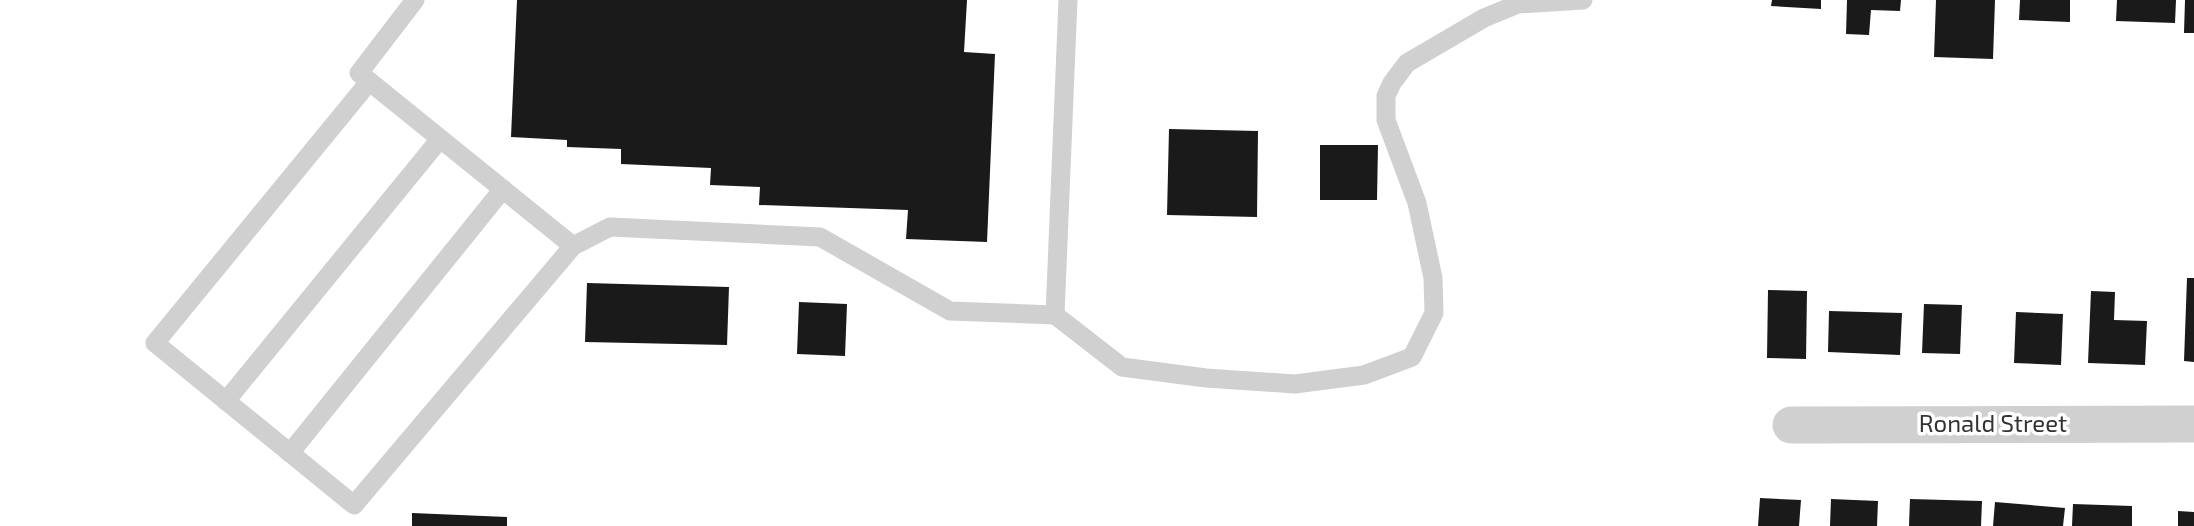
<svg xmlns="http://www.w3.org/2000/svg" width="2194" height="526" viewBox="0 0 2194 526" font-family="'Exo 2',sans-serif">
<style>
.building{fill:#1a1a1a}
.lines{fill:none;stroke-linecap:round;stroke-linejoin:round}
.service{stroke:#d0d0d0;stroke-width:19}
.minor{stroke:#d0d0d0;stroke-width:37}
.labels{text-anchor:middle;stroke-width:7;stroke-linejoin:round;paint-order:stroke}
.street-label{font-size:24px;fill:#333;stroke:#fff}
</style>
<rect width="100%" height="100%" fill="#fff"/>
<g class="building">
<polygon points="517,0 967,0 964,52 995,54 987,242 906,239 908,210 759,205 760,187 710,185 711,168 621,164 621,149 567,147 567,140 511,137"/>
<polygon points="1772,0 1821,0 1821,9 1771,6"/>
<polygon points="1847,0 1901,0 1900,11 1871,10 1869,35 1846,34"/>
<polygon points="1936,0 1995,0 1993,59 1934,57"/>
<polygon points="2020,0 2070,0 2070,22 2019,20"/>
<polygon points="2117,0 2176,0 2175,23 2116,21"/>
<polygon points="2185,0 2194,0 2194,33 2184,33"/>
<polygon points="1169,129 1258,131 1257,217 1167,215"/>
<polygon points="1320,145 1378,145 1377,200 1320,200"/>
<polygon points="2187,278 2194,278 2194,362 2184,361"/>
<polygon points="587,283 729,287 727,345 585,342"/>
<polygon points="1768,290 1807,291 1806,359 1767,358"/>
<polygon points="2091,291 2115,292 2114,320 2147,321 2145,365 2088,363"/>
<polygon points="799,302 847,304 845,356 797,354"/>
<polygon points="1924,304 1962,305 1960,354 1922,353"/>
<polygon points="1829,311 1902,313 1900,355 1828,352"/>
<polygon points="2016,312 2063,314 2061,365 2014,363"/>
<polygon points="1760,498 1801,500 1799,526 1758,526"/>
<polygon points="1831,499 1878,501 1877,526 1830,526"/>
<polygon points="1910,499 1982,501 1981,526 1909,526"/>
<polygon points="1995,502 2065,508 2063,526 1993,526"/>
<polygon points="2073,504 2132,506 2132,526 2072,526"/>
<polygon points="2178,511 2194,512 2194,526 2178,526"/>
<polygon points="412,513 507,517 507,526 412,526"/>
</g>
<g class="lines">
<g class="service">
<polyline points="415,0 359,73 573,246"/>
<polyline points="369,82 155,343 354,505 573,246 610,227 820,237 950,311 1055,315 1068,0"/>
<polyline points="1055,315 1122,367 1206,378 1295,384 1364,375 1412,357 1434,313 1433,278 1417,203 1386,120 1386,96 1392,83 1407,63 1484,18 1518,4 1583,0"/>
<polyline points="226,401 440,139"/>
<polyline points="290,453 503,189"/>
</g>
<polyline class="minor" points="1791,425 2194,424"/>
</g>
<g class="labels">
<g class="street-label">
<text x="1993" y="432">Ronald Street</text>
</g>
</g>
</svg>
